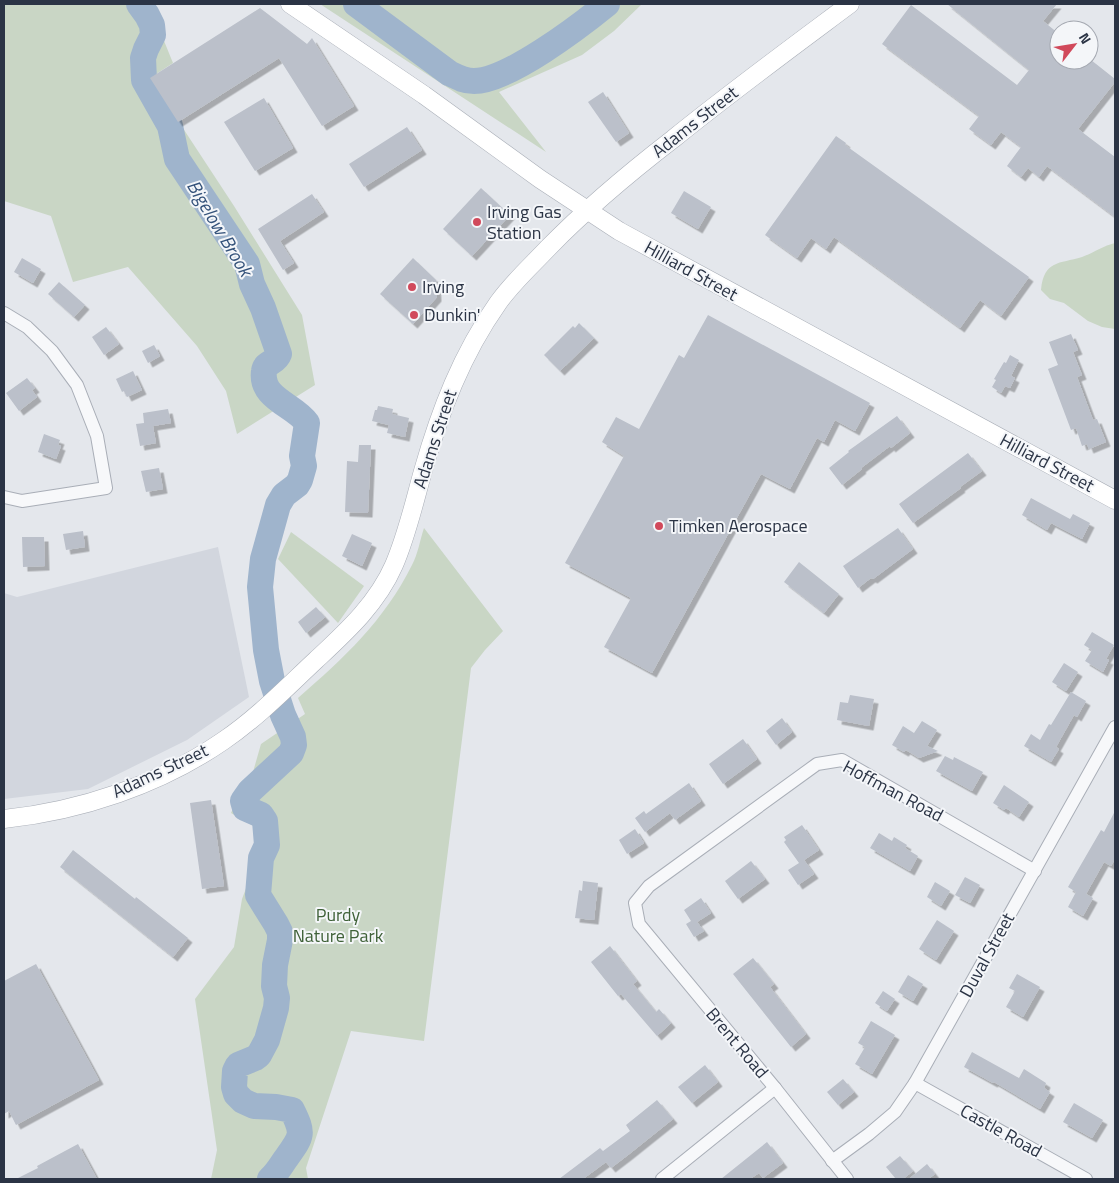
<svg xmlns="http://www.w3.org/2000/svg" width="1119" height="1183" viewBox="0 0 1119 1183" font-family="'Titillium Web',sans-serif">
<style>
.built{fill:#d2d6de}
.green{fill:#c9d6c5}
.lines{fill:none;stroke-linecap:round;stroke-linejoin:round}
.river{stroke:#9fb4cc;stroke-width:26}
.building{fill:#bbc0ca;filter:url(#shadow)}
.street-casing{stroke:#a9aeb7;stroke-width:14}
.secondary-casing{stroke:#a9aeb7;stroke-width:19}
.street{stroke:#f7f8fa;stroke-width:12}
.secondary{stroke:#fff;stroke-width:18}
.poi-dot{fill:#d1495b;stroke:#f4f6f9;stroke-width:2}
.labels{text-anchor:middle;stroke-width:4;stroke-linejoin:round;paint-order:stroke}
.street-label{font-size:18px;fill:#2b3445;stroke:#f4f6f9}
.poi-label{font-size:18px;fill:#2b3445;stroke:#f4f6f9;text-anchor:start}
.park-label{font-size:18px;fill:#3f6138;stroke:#f4f6f9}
.water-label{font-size:19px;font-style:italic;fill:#34527a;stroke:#f4f6f9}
</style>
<defs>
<filter id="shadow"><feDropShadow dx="4.5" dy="4.5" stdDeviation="0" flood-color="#0004"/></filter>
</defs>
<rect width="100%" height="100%" fill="#e4e7ec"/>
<polygon class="built" points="218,547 249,697 187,740 88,789 4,799 4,593 17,597"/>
<g class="green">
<polygon points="4,4 149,4 173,63 150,78 234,206 302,315 315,385 237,434 226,391 197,346 128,267 73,282 51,216 4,201"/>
<polygon points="320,4 642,4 614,31 582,55 499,92 546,152"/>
<path d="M 1115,243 L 1115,329 L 1102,327 L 1088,321 L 1064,303 L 1050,299 L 1041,290 C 1044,260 1059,264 1082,257 C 1093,253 1103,246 1115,243 Z"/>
<path d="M 424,528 L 503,631 L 485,650 L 471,668 L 424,1041 L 351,1031 L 306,1168 L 308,1179 L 211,1179 L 217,1150 L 195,999 L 234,947 L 242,899 L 259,854 L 268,837 L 257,828 L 231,813 L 239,795 L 253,772 L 261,744 L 305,714 L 298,698 C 344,658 384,621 412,565 C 418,554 420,540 424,528 Z"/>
<polygon points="291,532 364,586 338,623 278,559"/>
</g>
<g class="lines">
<g class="river">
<path d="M 139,4 L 147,15 L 152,25 L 153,35 L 146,49 L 143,58 L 144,80 L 170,126 L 177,159 L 247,264 L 252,284 L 263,308 L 279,354 C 276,363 265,362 264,371 C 260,399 295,405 307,423 L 302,456 L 304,466 L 300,480 L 297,485 L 284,495 L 278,505 L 263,559 L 260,587 L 266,650 L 272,681 L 283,715 L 293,737 L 294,745 L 291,753 L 250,791 L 243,801 L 245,808 L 261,815 L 265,821 L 267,845 L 261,858 L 258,895 L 276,924 L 280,932 L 280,940 L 275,965 L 274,986 L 277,998 L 276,1008 L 267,1040 L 259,1055 L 255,1058 L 238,1065 L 235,1071 L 234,1087 L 236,1094 L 243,1101 L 254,1106 L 276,1107 L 292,1110 C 304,1134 302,1136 287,1157 C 281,1165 278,1172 270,1179"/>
<path d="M 356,4 L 449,73 C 457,77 464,81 474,81 C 508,81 580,26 607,4"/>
</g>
</g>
<g class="building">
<polygon points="947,4 1057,4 1043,21 1059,34 1059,60 1091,60 1115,79 1115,82 1078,129 1115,157 1115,217 1047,166 1039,177 1028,168 1021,177 1007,166 1021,147 1001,132 991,145 969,129 979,116 882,44 911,5 1017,85 1029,70"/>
<polygon points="260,8 307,44 312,38 354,106 322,126 279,58 178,122 150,78"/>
<polygon points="603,92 629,133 616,142 588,102"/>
<polygon points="264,98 293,148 255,171 224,122"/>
<polygon points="407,127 422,150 364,187 349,164"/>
<polygon points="836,136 846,143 845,145 1029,277 1001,316 980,300 960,328 834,237 826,249 811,238 797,258 765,235"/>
<polygon points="481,188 510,215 472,256 443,229"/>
<polygon points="684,191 711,207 698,229 671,213"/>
<polygon points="312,194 324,212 280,241 294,263 283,270 258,229"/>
<polygon points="22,258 41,269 33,283 14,272"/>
<polygon points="413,258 436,280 437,297 413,324 380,294"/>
<polygon points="59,282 85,305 74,317 48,294"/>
<polygon points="708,315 870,403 855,431 835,420 824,442 817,438 790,489 761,474 652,673 604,647 631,598 565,563 624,456 602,442 616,417 639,429 679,355 684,358"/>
<polygon points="579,323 594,338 560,371 544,355 573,326 575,328"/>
<polygon points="106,327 119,344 104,355 92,337"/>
<polygon points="1071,334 1078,350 1073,352 1082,375 1077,377 1093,420 1097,419 1106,442 1089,449 1087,444 1082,446 1076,428 1071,430 1048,369 1058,365 1049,342"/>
<polygon points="154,345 160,356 148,363 142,351"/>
<polygon points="1010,355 1019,360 1011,376 1015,378 1010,388 1005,386 1001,393 992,387 996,380 994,379 1004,362 1006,363"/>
<polygon points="133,371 142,390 127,397 124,391 122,392 116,379"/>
<polygon points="27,378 35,388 32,390 37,397 19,411 6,393"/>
<polygon points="378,406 393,409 392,414 409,418 405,437 387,433 389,425 372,421 375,410 377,410"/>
<polygon points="168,409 171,423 153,426 156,443 140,446 136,424 144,423 143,413"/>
<polygon points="897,416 910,433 891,448 890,446 861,468 862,469 842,485 829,468 849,452 848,451"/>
<polygon points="44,434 60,440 58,445 61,446 56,459 38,452"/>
<polygon points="359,445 371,445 368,513 345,512 347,461 358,462"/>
<polygon points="968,453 982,471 960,487 961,488 913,523 899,504"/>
<polygon points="159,468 163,489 146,492 141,471"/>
<polygon points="1031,498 1070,519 1073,514 1090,523 1082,539 1051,523 1047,530 1022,515"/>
<polygon points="898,528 913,549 873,579 871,578 858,588 843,566"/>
<polygon points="83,531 85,547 66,550 63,534"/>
<polygon points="352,534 372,543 362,566 342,556"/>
<polygon points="22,537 44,537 45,566 23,567"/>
<polygon points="799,562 839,594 824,613 784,582"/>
<polygon points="316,607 325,617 306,633 298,622"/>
<polygon points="1092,632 1114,645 1106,659 1109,660 1103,672 1085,661 1092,650 1084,645"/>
<polygon points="1064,663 1078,672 1066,691 1052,682"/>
<polygon points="1071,692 1086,701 1077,717 1074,715 1056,747 1059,749 1051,762 1024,746 1031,734 1040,740 1049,724 1051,725"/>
<polygon points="850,695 874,699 869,726 837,720 840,702 848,703"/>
<polygon points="782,718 792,732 776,745 766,731"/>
<polygon points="922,721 937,730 927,746 938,751 919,758 906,750 904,752 892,745 903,726 914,733"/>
<polygon points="743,739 757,759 723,784 709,764"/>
<polygon points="945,756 953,760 954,757 983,772 972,791 936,771"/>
<polygon points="689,783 701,801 675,820 670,813 645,832 635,818 644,811 646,814"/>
<polygon points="1004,785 1029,802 1019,817 1006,808 1004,810 993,803"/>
<polygon points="211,800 224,886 202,889 190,803"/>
<polygon points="1115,811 1115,859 1111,866 1104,862 1086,894 1093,898 1083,916 1068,907 1076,892 1068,887 1101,830 1104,832"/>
<polygon points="802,825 819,850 804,860 814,874 798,885 788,870 799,863 784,842 786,840 784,837"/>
<polygon points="635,829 644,843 627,854 619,840"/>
<polygon points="879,833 892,841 894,837 907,845 905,848 918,856 910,871 870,848"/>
<polygon points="73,850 135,899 136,897 188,938 173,957 60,867"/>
<polygon points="751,861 765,879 738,899 725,881"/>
<polygon points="965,877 980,885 970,903 955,895"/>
<polygon points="583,881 598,883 594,920 575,918 579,890 582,891"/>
<polygon points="935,882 950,891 941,906 927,897"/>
<polygon points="701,898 711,913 697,922 704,931 694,937 686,924 691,921 684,910"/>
<polygon points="937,920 954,931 936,960 919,949"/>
<polygon points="610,946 637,981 633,984 656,1012 659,1009 671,1023 657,1036 621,994 618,996 591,962"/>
<polygon points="753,958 774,984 770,987 806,1034 791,1047 733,974"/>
<polygon points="36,964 99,1080 16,1125 9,1111 4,1114 4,981"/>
<polygon points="1017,974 1040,987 1023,1017 1006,1007 1015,991 1009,988"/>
<polygon points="908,975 923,984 913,1001 898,992"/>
<polygon points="883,991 895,999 887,1011 875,1003"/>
<polygon points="871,1021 895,1035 872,1074 855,1064 865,1047 858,1043"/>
<polygon points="972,1052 1019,1078 1024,1069 1046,1083 1044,1088 1050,1092 1040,1109 994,1082 993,1083 964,1067"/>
<polygon points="705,1065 718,1082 692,1103 678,1087"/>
<polygon points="843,1079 854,1092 838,1105 827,1092"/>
<polygon points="657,1100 673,1119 628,1155 611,1168 606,1162 583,1179 559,1179 600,1148 603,1151 630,1131 626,1125"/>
<polygon points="1074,1103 1103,1120 1092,1138 1063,1122"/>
<polygon points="767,1142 783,1163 763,1178 759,1173 750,1179 721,1179"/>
<polygon points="78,1144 97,1179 16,1179 38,1168 37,1166"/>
<polygon points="900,1156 913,1171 903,1179 896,1179 886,1167"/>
<polygon points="927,1164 935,1174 928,1179 909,1179"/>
</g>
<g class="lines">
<g class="street-casing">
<g id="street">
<polyline points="4,313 27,327 52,351 77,385 97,436 106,488 22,501 4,497"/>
<polyline points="915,1083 1086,1179"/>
<polyline points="832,1161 869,1134 895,1112 915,1083 1115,727"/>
<polyline points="662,1179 775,1088"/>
<polyline points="847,1179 775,1088 639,924 635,903 649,886 817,764 842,760 1035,871"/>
</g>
</g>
<g class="secondary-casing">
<g id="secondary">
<polyline points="290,4 424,95 540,179 619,231 1115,500"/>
<path d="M 4,819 C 80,811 159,785 223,741 C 257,718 286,688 316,660 C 346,632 377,604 394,565 C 407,535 414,503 423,471 C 440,411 462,354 498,303 C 512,283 531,266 548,248 C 587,208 629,173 673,139 C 731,92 791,48 850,4"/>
</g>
</g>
<use href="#street" class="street"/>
<use href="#secondary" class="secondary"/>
</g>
<g class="poi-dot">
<circle cx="477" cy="222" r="5"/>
<circle cx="412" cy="287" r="5"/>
<circle cx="414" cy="315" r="5"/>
<circle cx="659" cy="526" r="5"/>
</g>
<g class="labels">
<g class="street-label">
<text transform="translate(695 122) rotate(-38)" y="6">Adams Street</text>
<text transform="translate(691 271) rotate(29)" y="6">Hilliard Street</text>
<text transform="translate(435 439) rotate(-72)" y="6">Adams Street</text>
<text transform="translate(1047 463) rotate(28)" y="6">Hilliard Street</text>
<text transform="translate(160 771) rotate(-25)" y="6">Adams Street</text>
<text transform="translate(893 791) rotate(28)" y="6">Hoffman Road</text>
<text transform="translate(987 955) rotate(-61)" y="6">Duval Street</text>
<text transform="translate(737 1043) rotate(50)" y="6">Brent Road</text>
<text transform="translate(1001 1131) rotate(29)" y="6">Castle Road</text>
</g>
<g class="poi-label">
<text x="487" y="218">Irving Gas<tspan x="487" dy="21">Station</tspan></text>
<text x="422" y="293">Irving</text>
<text x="424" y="321">Dunkin'</text>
<text x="669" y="532">Timken Aerospace</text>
</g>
<g class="park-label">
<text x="338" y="921">Purdy<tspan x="338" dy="21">Nature Park</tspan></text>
</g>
<g class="water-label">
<text transform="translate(220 228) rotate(59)" y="7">Bigelow Brook</text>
</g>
</g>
<rect width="1119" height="1183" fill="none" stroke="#2b3445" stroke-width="10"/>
<g transform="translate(1074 45) rotate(59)"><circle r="24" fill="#f4f6f9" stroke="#a4a8b1"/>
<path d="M0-4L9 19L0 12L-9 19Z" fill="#d1495b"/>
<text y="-8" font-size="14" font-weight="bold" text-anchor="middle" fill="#2b3445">N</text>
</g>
</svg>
